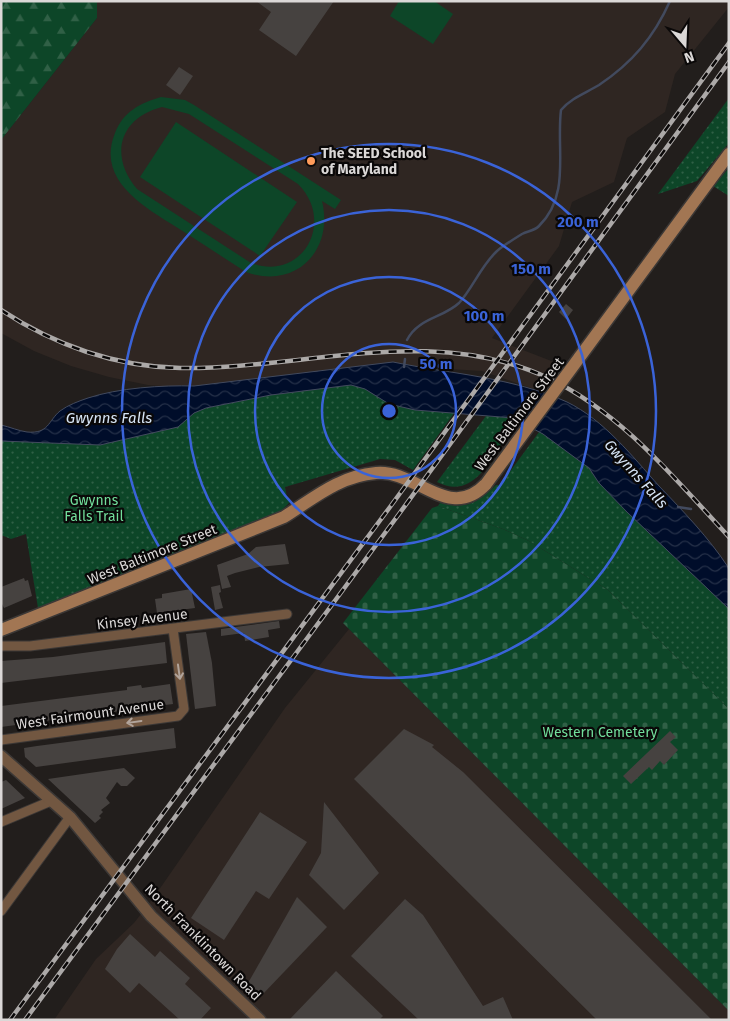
<svg xmlns="http://www.w3.org/2000/svg" width="730" height="1021" viewBox="0 0 730 1021" font-family="'Fira Sans',sans-serif">
<style>
.built{fill:#2f2622}
.forest{fill:url(#forest-firs)}
.cemetery{fill:url(#cemetery-stones)}
.park{fill:url(#park-dots)}
.garden{fill:#0d4628;fill-rule:evenodd}
.water{fill:url(#water-waves);stroke:#424a5e}
.lines{fill:none;stroke-linecap:round;stroke-linejoin:round}
.stream{stroke:#424a5e;stroke-width:2.5}
.building{fill:#464240}
.minor-casing{stroke:#3c3836;stroke-width:11}
.tertiary-casing{stroke:#3c3836;stroke-width:14}
.secondary-casing{stroke:#3c3836;stroke-width:15}
.minor{stroke:#725741;stroke-width:9}
.tertiary{stroke:#725741;stroke-width:11}
.secondary{stroke:#a27653;stroke-width:12}
.rail-casing{stroke:#aca9a8;stroke-width:4.5}
.rail{stroke:#0a0808;stroke-width:2.5;stroke-dasharray:8;stroke-linecap:butt}
.secondary-bridge-casing{stroke:#3c3836;stroke-width:15;stroke-linecap:butt}
.secondary-bridge{stroke:#a27653;stroke-width:12}
.oneway{stroke:#b1a49b}
.ring{fill:none;stroke:#3a63d8;stroke-width:2.5}
.poi-dot{fill:#ff9b5a;stroke:#0a0808;stroke-width:2}
.labels{text-anchor:middle;stroke-width:4.5;stroke-linejoin:round;paint-order:stroke}
.poi-label{font-size:14px;font-weight:bold;fill:#dbd8d7;stroke:#0a0808;text-anchor:start}
.street-label{font-size:14px;fill:#dbd8d7;stroke:#0a0808}
.park-label{font-size:14px;fill:#72df9c;stroke:#0a0808}
.water-label{font-size:15px;font-style:italic;fill:#d6e4f5;stroke:#0a0808}
.centre{fill:#3a63d8;stroke:#0a0808;stroke-width:2.5}
.ring-label{font-size:15px;text-anchor:middle;font-weight:bold;fill:#3a63d8;stroke:#0a0808;stroke-width:4.5;stroke-linejoin:round;paint-order:stroke}
</style>
<defs>
<pattern id="forest-firs" width="22" height="20" patternUnits="userSpaceOnUse" patternTransform="scale(1.25)"><rect width="22" height="20" fill="#0d4628"/><path d="M5 1l3.5 6h-7zM16 11l3.5 6h-7z" fill="#306046"/></pattern>
<pattern id="cemetery-stones" width="16" height="16" patternUnits="userSpaceOnUse" patternTransform="scale(1.25)"><rect width="16" height="16" fill="#0d4628"/><path d="M2 7V4a2 2 0 0 1 4 0v3zM10 15v-3a2 2 0 0 1 4 0v3z" fill="#306046"/></pattern>
<pattern id="park-dots" width="8" height="8" patternUnits="userSpaceOnUse" patternTransform="scale(1.25)"><rect width="8" height="8" fill="#0d4628"/><path d="M2 2h.1M6 6h.1" fill="none" stroke="#306046" stroke-width="1.8" stroke-linecap="round"/></pattern>
<pattern id="water-waves" width="16" height="10" patternUnits="userSpaceOnUse" patternTransform="scale(1.25)"><rect width="16" height="10" fill="#000d2a"/><path d="M0 5q4-4 8 0t8 0" fill="none" stroke="#253048"/></pattern>
</defs>
<rect width="100%" height="100%" fill="#221e1c"/>
<g class="built">
<polygon points="97,1 729,1 729,7 675,74 665,112 627,138 614,182 572,202 559,246 492,338 554,362 534,389 482,371 400,366 188,388 148,385 109,377 71,366 34,351 1,333 1,140 97,18"/>
<polygon points="349,629 729,1011 729,1020 54,1020 96,959 134,923 154,897 285,708"/>
</g>
<polygon class="forest" points="1,1 97,1 97,18 1,140"/>
<polygon class="cemetery" points="438,506 503,529 529,541 608,590 729,709 729,1011 343,623 432,508"/>
<g class="park">
<polygon points="729,98 729,143 697,181 658,194"/>
<polygon points="729,168 729,196 713,186"/>
<polygon points="326,378 465,398 413,470 395,460 380,459 285,487 287,497 291,501 281,511 38,608 26,534 11,539 1,535 1,433 49,438 205,397"/>
<path d="M 503,393 L 529,405 L 481,473 C 468,487 454,491 437,482 Z"/>
<path d="M 553,413 L 729,585 L 729,709 L 608,590 L 529,541 L 503,529 L 438,506 L 440,503 C 467,509 476,504 496,485 L 500,485 Z"/>
</g>
<g class="garden">
<polygon points="399,1 434,1 453,14 433,44 390,16"/>
<path d="M 161,97 L 185,100 L 194,105 L 341,200 L 335,209 L 322,201 C 334,250 296,290 246,272 C 224,258 203,244 181,230 C 148,209 95,182 115,133 C 123,112 140,103 161,97 ZM 162,107 L 189,114 L 298,184 C 336,222 302,282 251,263 L 137,189 C 109,156 119,118 162,107 Z"/>
<polygon points="176,122 297,202 260,256 140,177"/>
</g>
<path class="water" d="M 393,362 C 451,374 512,377 567,402 C 604,420 632,456 659,486 C 683,511 709,538 728,567 C 730,574 729,600 729,609 L 627,512 L 599,483 L 589,468 L 543,434 L 513,418 L 415,410 L 389,404 L 365,389 L 351,385 L 271,395 L 206,408 L 194,413 L 178,427 L 100,445 L 1,441 L 1,425 C 10,427 19,431 27,432 C 49,434 48,421 60,411 C 68,405 79,401 88,398 C 118,388 162,385 194,386 Z"/>
<g class="lines">
<g class="stream">
<path d="M 407,340 C 418,318 443,318 459,303 C 473,288 480,267 497,251 C 504,245 514,239 522,234 C 528,231 534,231 539,226 C 571,195 556,149 561,110 C 571,98 586,93 599,85 C 632,63 654,37 670,1"/>
<polyline points="404,367 405,359"/>
<polyline points="678,507 691,509"/>
</g>
</g>
<g class="building">
<polygon points="256,1 334,1 296,56 259,30 271,12"/>
<polygon points="179,67 193,76 180,95 166,85"/>
<polygon points="566,304 573,310 566,319 559,312"/>
<polygon points="285,544 289,564 259,567 235,573 227,576 231,587 222,589 217,565 248,554 256,547"/>
<polygon points="24,578 25,581 28,580 32,596 4,608 1,602 1,587"/>
<polygon points="220,585 221,592 219,593 223,608 215,610 211,587"/>
<polygon points="191,589 195,608 157,613 155,599 162,598 162,594"/>
<polygon points="279,621 280,628 268,630 269,637 245,641 244,633 221,636 221,629"/>
<polygon points="206,632 212,663 216,706 195,709 186,634"/>
<polygon points="165,642 167,663 1,683 1,661 53,657"/>
<polygon points="170,684 173,704 1,727 1,706 127,690 127,687 141,685 142,688"/>
<polygon points="174,728 176,748 36,767 25,757 24,748 37,746"/>
<polygon points="404,729 434,745 432,747 463,772 712,1020 597,1020 354,779"/>
<polygon points="670,731 676,737 670,742 678,750 664,765 660,761 652,770 649,767 631,784 623,776"/>
<polygon points="124,768 135,778 127,786 121,786 117,782 106,798 110,803 101,810 103,812 99,816 101,818 95,823 48,779"/>
<polygon points="6,780 25,798 1,809 1,782"/>
<polygon points="324,802 379,873 344,910 309,875 321,853"/>
<polygon points="260,812 307,842 269,899 256,891 224,940 191,918"/>
<polygon points="297,897 327,927 262,995 248,983"/>
<polygon points="405,899 423,915 483,1006 503,997 513,1020 419,1020 351,956"/>
<polygon points="130,934 155,957 160,951 190,978 185,984 211,1008 200,1020 180,1020 139,983 130,993 105,969 117,949"/>
<polygon points="336,971 383,1016 379,1020 289,1020"/>
</g>
<g class="lines">
<g class="minor-casing">
<g id="minor">
<polyline points="1,646 30,646 287,614"/>
<polyline points="1,740 178,716 184,709 173,629"/>
<polyline points="1,822 51,801"/>
<polyline points="1,911 70,817"/>
</g>
</g>
<g class="tertiary-casing">
<polyline id="tertiary" points="1,756 70,817 151,916 260,1020"/>
</g>
<g class="secondary-casing">
<g id="secondary">
<polyline points="579,358 729,154"/>
<path d="M 1,630 L 284,517 C 314,498 339,476 376,473 C 416,469 449,523 486,484"/>
</g>
</g>
<use href="#minor" class="minor"/>
<use href="#tertiary" class="tertiary"/>
<use href="#secondary" class="secondary"/>
<g class="rail-casing">
<g id="rail">
<path d="M 1,310 C 54,345 116,367 180,368 C 302,370 431,323 548,378 C 622,413 674,478 729,537"/>
<polyline points="10,1020 390,507 729,43"/>
<polyline points="25,1020 399,514 729,62"/>
</g>
</g>
<use href="#rail" class="rail"/>
<g class="secondary-bridge-casing">
<polyline id="secondary-bridge" points="486,484 579,358"/>
</g>
<use href="#secondary-bridge" class="secondary-bridge"/>
</g>
<defs><path id="oneway-shaft" d="M-6 0H5M1.5-3L5.5 0L1.5 3" fill="none" stroke-width="1.6" stroke-linecap="round" stroke-linejoin="round" transform="scale(1.25)"/></defs>
<g class="oneway">
<use href="#oneway-shaft" transform="translate(179 672) rotate(82)"/>
<use href="#oneway-shaft" transform="translate(134 722) rotate(172)"/>
</g>
<g class="ring">
<circle cx="389" cy="411" r="67"/>
<circle cx="389" cy="411" r="134"/>
<circle cx="389" cy="411" r="201"/>
<circle cx="389" cy="411" r="267"/>
</g>
<circle class="poi-dot" cx="311" cy="161" r="5"/>
<g class="labels">
<g class="poi-label">
<text x="321" y="158">The SEED School<tspan x="321" dy="16">of Maryland</tspan></text>
</g>
<g class="street-label">
<text transform="translate(519 414) rotate(-53)" y="5">West Baltimore Street</text>
<text transform="translate(152 554) rotate(-22)" y="5">West Baltimore Street</text>
<text transform="translate(142 619) rotate(-7)" y="5">Kinsey Avenue</text>
<text transform="translate(90 714) rotate(-8)" y="5">West Fairmount Avenue</text>
<text transform="translate(203 942) rotate(45)" y="5">North Franklintown Road</text>
</g>
<g class="park-label">
<text x="94" y="505">Gwynns<tspan x="94" dy="16">Falls Trail</tspan></text>
<text x="600" y="737">Western Cemetery</text>
</g>
<g class="water-label">
<text x="109" y="423">Gwynns Falls</text>
<text transform="translate(636 474) rotate(48)" y="5">Gwynns Falls</text>
</g>
</g>
<circle cx="389" cy="411" r="8" class="centre"/>
<g class="ring-label">
<text x="578" y="227">200 m</text>
<text x="531" y="274">150 m</text>
<text x="484" y="321">100 m</text>
<text x="436" y="369">50 m</text>
</g>
<rect width="730" height="1021" fill="none" stroke="#dbd8d7" stroke-width="5"/>
<g transform="translate(685 45) rotate(161)" stroke="#0a0808" stroke-width="4" paint-order="stroke">
<path d="M0-4L9 19L0 12L-9 19Z" fill="#dbd8d7"/>
<text y="-8" font-size="14" font-weight="bold" text-anchor="middle" fill="#dbd8d7">N</text>
</g>
</svg>
